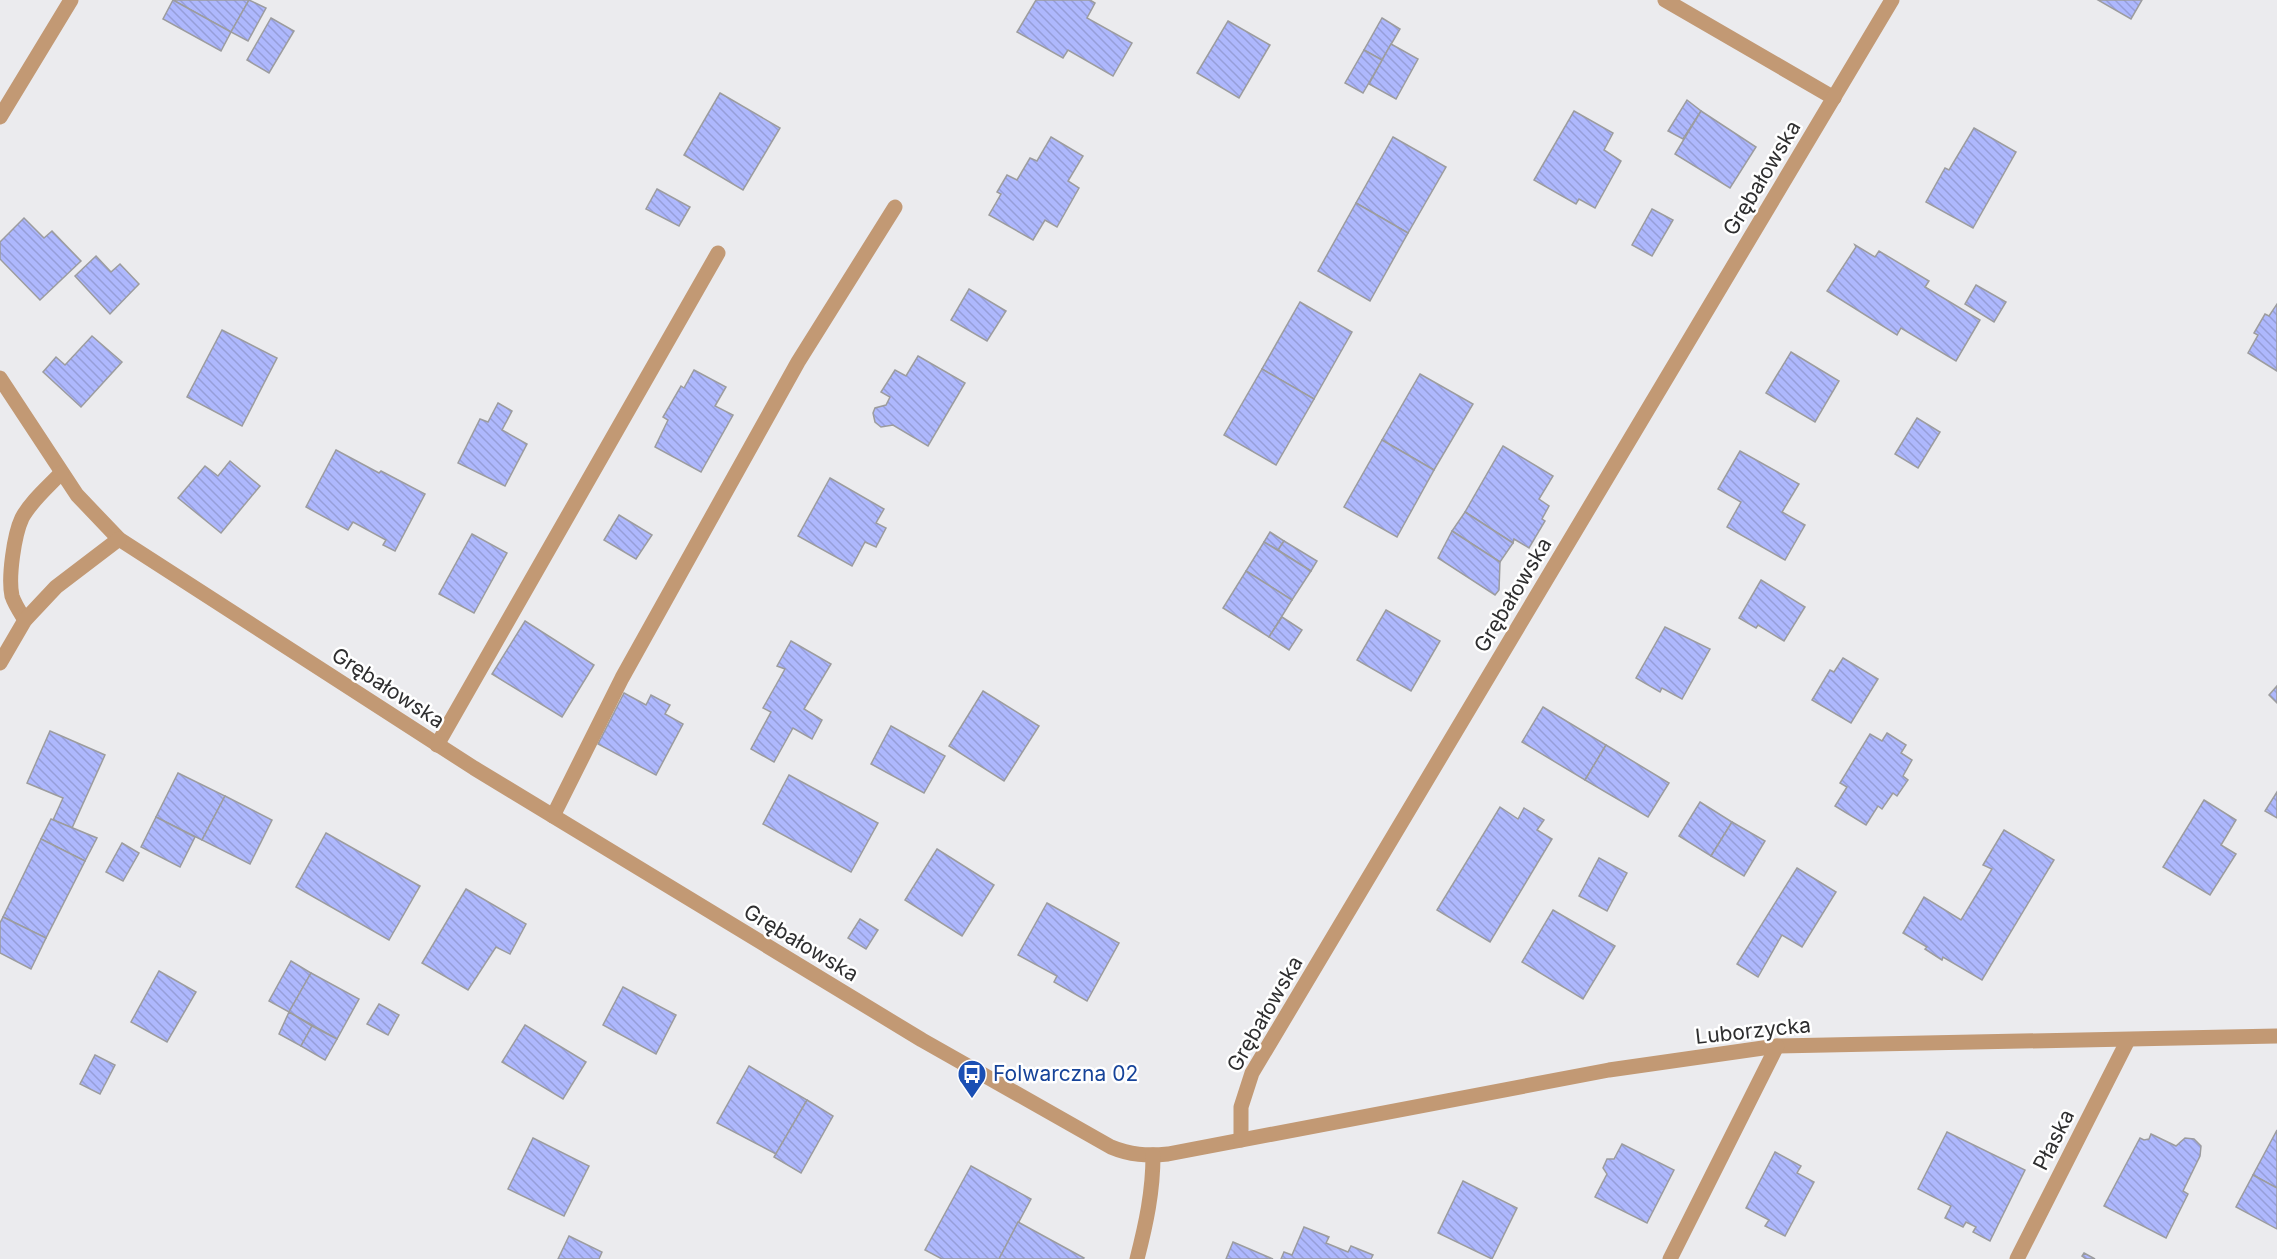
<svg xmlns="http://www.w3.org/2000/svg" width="2277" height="1259" viewBox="0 0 2277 1259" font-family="Inter,sans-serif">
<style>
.building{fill:url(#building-back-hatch);stroke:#9c9c9e;stroke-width:1.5}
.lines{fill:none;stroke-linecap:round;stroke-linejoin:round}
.lane{stroke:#c29974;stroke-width:15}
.street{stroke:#c29974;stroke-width:15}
.labels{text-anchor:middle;stroke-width:5;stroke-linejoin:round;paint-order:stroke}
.street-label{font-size:21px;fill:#2e2e2f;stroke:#fff}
.transit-label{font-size:21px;fill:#164399;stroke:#fff;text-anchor:start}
</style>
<defs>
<pattern id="building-back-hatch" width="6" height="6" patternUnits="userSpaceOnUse" patternTransform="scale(1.5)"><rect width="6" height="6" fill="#aeb8fd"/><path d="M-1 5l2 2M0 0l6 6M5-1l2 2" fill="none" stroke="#969ed9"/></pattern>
</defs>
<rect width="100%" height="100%" fill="#ebebee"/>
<g class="building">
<polygon points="173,0 249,0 231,32"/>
<polygon points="173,0 231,32 221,51 163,19"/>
<polygon points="249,0 266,8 248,41 231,32"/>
<polygon points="1036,0 1090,0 1095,3 1087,18 1132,43 1113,76 1068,50 1063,58 1017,32"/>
<polygon points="2098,0 2142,0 2131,19"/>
<polygon points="271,18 294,31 269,73 247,60"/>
<polygon points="1382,18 1400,29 1382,60 1364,50"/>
<polygon points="1228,21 1270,45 1239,98 1197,73"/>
<polygon points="1391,44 1418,59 1396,99 1369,84"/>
<polygon points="1364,50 1382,60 1363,93 1345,83"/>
<polygon points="720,93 780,128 743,190 684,155"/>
<polygon points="1687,100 1701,111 1683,139 1668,131"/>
<polygon points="1574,111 1613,133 1604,150 1621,161 1595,208 1579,199 1576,204 1534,180"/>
<polygon points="1701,111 1756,147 1730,188 1675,154"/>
<polygon points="1974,128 2016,152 1973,228 1926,202 1945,168 1949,170"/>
<polygon points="1051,137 1083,156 1068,181 1079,188 1057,227 1045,220 1033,240 989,215 1001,194 997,192 1007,175 1017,180 1030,158 1037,161"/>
<polygon points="1393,137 1446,167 1408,233 1356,203"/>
<polygon points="657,189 690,207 679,226 646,209"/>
<polygon points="1356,203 1408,233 1370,301 1318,271"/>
<polygon points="1652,209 1673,220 1652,256 1632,245"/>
<polygon points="24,218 44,238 52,231 81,261 40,300 0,259 0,242"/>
<polygon points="1855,245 1875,257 1879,251 1929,281 1925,287 1980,320 1956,361 1901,328 1897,335 1827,291 1856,247"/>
<polygon points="96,256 111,272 120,264 139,284 110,314 75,276"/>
<polygon points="1976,285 2006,302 1994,322 1965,304"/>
<polygon points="969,289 1006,311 987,341 951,320"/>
<polygon points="1300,302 1352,332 1314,399 1262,369"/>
<polygon points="2277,304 2277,371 2248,353 2258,335 2254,333 2265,314 2269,316"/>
<polygon points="222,330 277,358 242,426 187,397"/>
<polygon points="92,336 122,362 81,407 43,372 56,357 65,365"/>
<polygon points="1791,352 1839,381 1815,422 1766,393"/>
<polygon points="918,356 965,383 928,446 893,425 881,427 875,422 873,413 875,408 886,405 890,397 881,392 895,370 906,376"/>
<polygon points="1262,369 1314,399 1276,465 1224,435"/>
<polygon points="694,370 726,387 715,406 733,415 701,472 655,447 668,420 663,417 681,386 684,388"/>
<polygon points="1420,374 1473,404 1434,470 1382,440"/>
<polygon points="498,403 512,411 502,430 527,444 505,486 458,463 480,419 488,422"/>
<polygon points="1917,418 1940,432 1918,468 1895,454"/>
<polygon points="1382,440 1434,470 1397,537 1344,507"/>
<polygon points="1503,446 1553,476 1539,499 1549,506 1542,519 1545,521 1529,548 1514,539 1513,543 1465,512"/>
<polygon points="336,450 379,473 381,471 425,494 395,551 383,545 386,540 353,522 348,530 306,507"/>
<polygon points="1740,451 1799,484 1782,512 1805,525 1785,560 1727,527 1741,502 1718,489"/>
<polygon points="230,461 260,486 221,533 178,498 205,466 218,476"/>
<polygon points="830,478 884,509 876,523 886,528 876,547 865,542 852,566 798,536"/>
<polygon points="1465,512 1513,543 1500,562 1452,531"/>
<polygon points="619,515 652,535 636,559 604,540"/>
<polygon points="1452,531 1500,562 1499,590 1495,595 1438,558"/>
<polygon points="1270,532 1284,541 1278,550 1264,542"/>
<polygon points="472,534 507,553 474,613 439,594"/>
<polygon points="1284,541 1317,561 1311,571 1278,550"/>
<polygon points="1264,542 1311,571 1292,600 1246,571"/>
<polygon points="1246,571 1292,600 1269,637 1223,608"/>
<polygon points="1761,580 1805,607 1784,641 1758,625 1756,628 1739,618"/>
<polygon points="1386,610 1440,641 1411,691 1357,660"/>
<polygon points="1282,617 1302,630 1289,650 1269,637"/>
<polygon points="525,621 594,665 562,717 492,674"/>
<polygon points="1665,627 1710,649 1682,699 1662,688 1660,692 1636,678"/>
<polygon points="791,641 831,664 804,709 822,720 812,739 793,728 774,762 751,749 771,712 763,708 785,669 777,666"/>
<polygon points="1843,658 1878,679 1851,723 1812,700 1830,670 1834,672"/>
<polygon points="2277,686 2277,703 2269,695"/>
<polygon points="983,691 1039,726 1004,781 949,746"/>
<polygon points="624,693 646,705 651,695 670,705 665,714 683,724 656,775 598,744"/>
<polygon points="1543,707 1606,745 1585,780 1522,742"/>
<polygon points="891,726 945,756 924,793 871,764"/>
<polygon points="50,731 105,755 72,828 53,820 63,798 27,783"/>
<polygon points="1887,733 1906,745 1901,753 1912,760 1903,776 1908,780 1897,796 1893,793 1882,809 1878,806 1866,825 1835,806 1847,787 1840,783 1870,734 1882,741"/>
<polygon points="1606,745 1669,783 1648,817 1585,780"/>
<polygon points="178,773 225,796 202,840 156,817"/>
<polygon points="789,775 878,823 851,872 763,824"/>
<polygon points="2277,792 2277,818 2265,811"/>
<polygon points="225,796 272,820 250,864 202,840"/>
<polygon points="2204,800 2236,820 2221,845 2236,854 2210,895 2163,867"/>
<polygon points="1700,802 1732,822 1711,856 1679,836"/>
<polygon points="1500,807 1518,819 1524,808 1544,820 1537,830 1552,839 1490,942 1437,910"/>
<polygon points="156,817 195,837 180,867 141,847"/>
<polygon points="51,819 97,838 85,861 41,839"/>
<polygon points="1732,822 1765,841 1744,876 1711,856"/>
<polygon points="2004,830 2054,860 1982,980 1943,957 1942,960 1925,949 1927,947 1903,933 1924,897 1961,920 1992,869 1983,865"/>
<polygon points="326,833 420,886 389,940 296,887"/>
<polygon points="41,839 85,861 46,938 3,917"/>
<polygon points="122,843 139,853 123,881 106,872"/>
<polygon points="937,849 994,885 962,936 905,900"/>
<polygon points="1599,858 1627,873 1607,911 1579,896"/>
<polygon points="1797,868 1836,892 1802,947 1782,935 1758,977 1737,964"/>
<polygon points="466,889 526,924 510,954 496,947 468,990 422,963"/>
<polygon points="1047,903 1119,943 1087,1001 1054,982 1057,976 1018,955"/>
<polygon points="1553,910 1615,946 1583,999 1522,962"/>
<polygon points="3,917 46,938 31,969 0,953 0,923"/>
<polygon points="860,919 878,930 866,949 848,938"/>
<polygon points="291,961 311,973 289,1012 269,1001"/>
<polygon points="159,971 196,992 167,1042 131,1022"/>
<polygon points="311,973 359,999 337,1039 289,1012"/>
<polygon points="623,987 676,1015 656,1054 603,1025"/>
<polygon points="379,1004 399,1015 388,1035 367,1024"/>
<polygon points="289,1012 312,1026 301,1046 279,1034"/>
<polygon points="525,1025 586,1062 563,1099 502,1062"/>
<polygon points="312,1026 337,1039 325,1060 301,1046"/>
<polygon points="95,1055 115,1065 100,1094 80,1084"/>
<polygon points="749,1066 807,1100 776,1154 717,1123"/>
<polygon points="807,1100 833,1116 801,1173 774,1157"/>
<polygon points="2277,1130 2277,1188 2253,1175"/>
<polygon points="1947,1132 2025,1170 1990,1241 1973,1232 1976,1227 1966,1222 1963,1227 1945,1218 1951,1206 1918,1189"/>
<polygon points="2151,1134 2176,1146 2185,1138 2194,1139 2201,1146 2200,1156 2183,1191 2188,1194 2166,1238 2104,1206 2140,1138 2144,1140 2149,1139"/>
<polygon points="533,1138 589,1166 564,1216 508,1189"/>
<polygon points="1622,1144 1674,1170 1647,1223 1595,1197 1607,1174 1603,1168 1607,1159 1614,1159"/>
<polygon points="1775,1152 1801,1166 1797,1173 1814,1182 1785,1236 1765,1226 1769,1220 1746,1208"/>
<polygon points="971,1166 1031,1199 999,1259 942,1259 925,1250"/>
<polygon points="2253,1175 2277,1188 2277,1229 2236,1207"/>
<polygon points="1463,1181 1517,1208 1492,1259 1438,1233"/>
<polygon points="1018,1222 1084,1258 1083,1259 999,1259"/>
<polygon points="1304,1227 1329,1237 1326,1243 1348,1252 1351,1246 1373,1255 1371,1259 1281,1259 1284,1252 1292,1255"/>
<polygon points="569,1236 602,1252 599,1259 558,1259"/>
<polygon points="1233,1242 1273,1259 1226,1259"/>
<polygon points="2084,1253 2095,1259 2086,1259 2082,1256"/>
</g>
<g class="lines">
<g class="lane">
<polyline points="437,745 718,253"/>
<polyline points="553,816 622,678 798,362 895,207"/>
</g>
<g class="street">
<polyline points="1665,0 1834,98"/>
<polyline points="0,117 71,0"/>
<path d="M 0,378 L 77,495 L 119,539 L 474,768 L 922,1040 L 1111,1147 C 1130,1155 1147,1156 1168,1154 L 1609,1070 L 1777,1046 L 2277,1036"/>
<path d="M 25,620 C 20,612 15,605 12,596 C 8,578 14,535 22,518 C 31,501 48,487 61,473"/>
<polyline points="0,663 25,620 56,587 119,539"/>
<polyline points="1241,1140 1241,1107 1252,1073 1892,0"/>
<path d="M 1137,1259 C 1146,1224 1153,1192 1153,1155"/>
<polyline points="1670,1259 1777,1046"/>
<polyline points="2017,1259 2128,1040"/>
</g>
</g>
<defs>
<g id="bus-pin" transform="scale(1.5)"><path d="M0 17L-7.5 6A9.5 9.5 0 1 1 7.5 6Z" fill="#1a4fb4" stroke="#fff"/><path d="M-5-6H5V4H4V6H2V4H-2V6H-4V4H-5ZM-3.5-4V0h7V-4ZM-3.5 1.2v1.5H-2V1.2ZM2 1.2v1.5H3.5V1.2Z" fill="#fff"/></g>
</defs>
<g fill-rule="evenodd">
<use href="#bus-pin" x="972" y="1074"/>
</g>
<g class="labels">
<g class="street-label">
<text transform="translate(1762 178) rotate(-59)" y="7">Grębałowska</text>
<text transform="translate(1513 595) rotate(-59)" y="7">Grębałowska</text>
<text transform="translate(388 688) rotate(33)" y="7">Grębałowska</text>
<text transform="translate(801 943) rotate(31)" y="7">Grębałowska</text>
<text transform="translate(1265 1014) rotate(-60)" y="7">Grębałowska</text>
<text transform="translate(1753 1031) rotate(-6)" y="7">Luborzycka</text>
<text transform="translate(2054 1140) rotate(-63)" y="7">Płaska</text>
</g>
<g class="transit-label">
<text x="993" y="1081">Folwarczna 02</text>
</g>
</g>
</svg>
